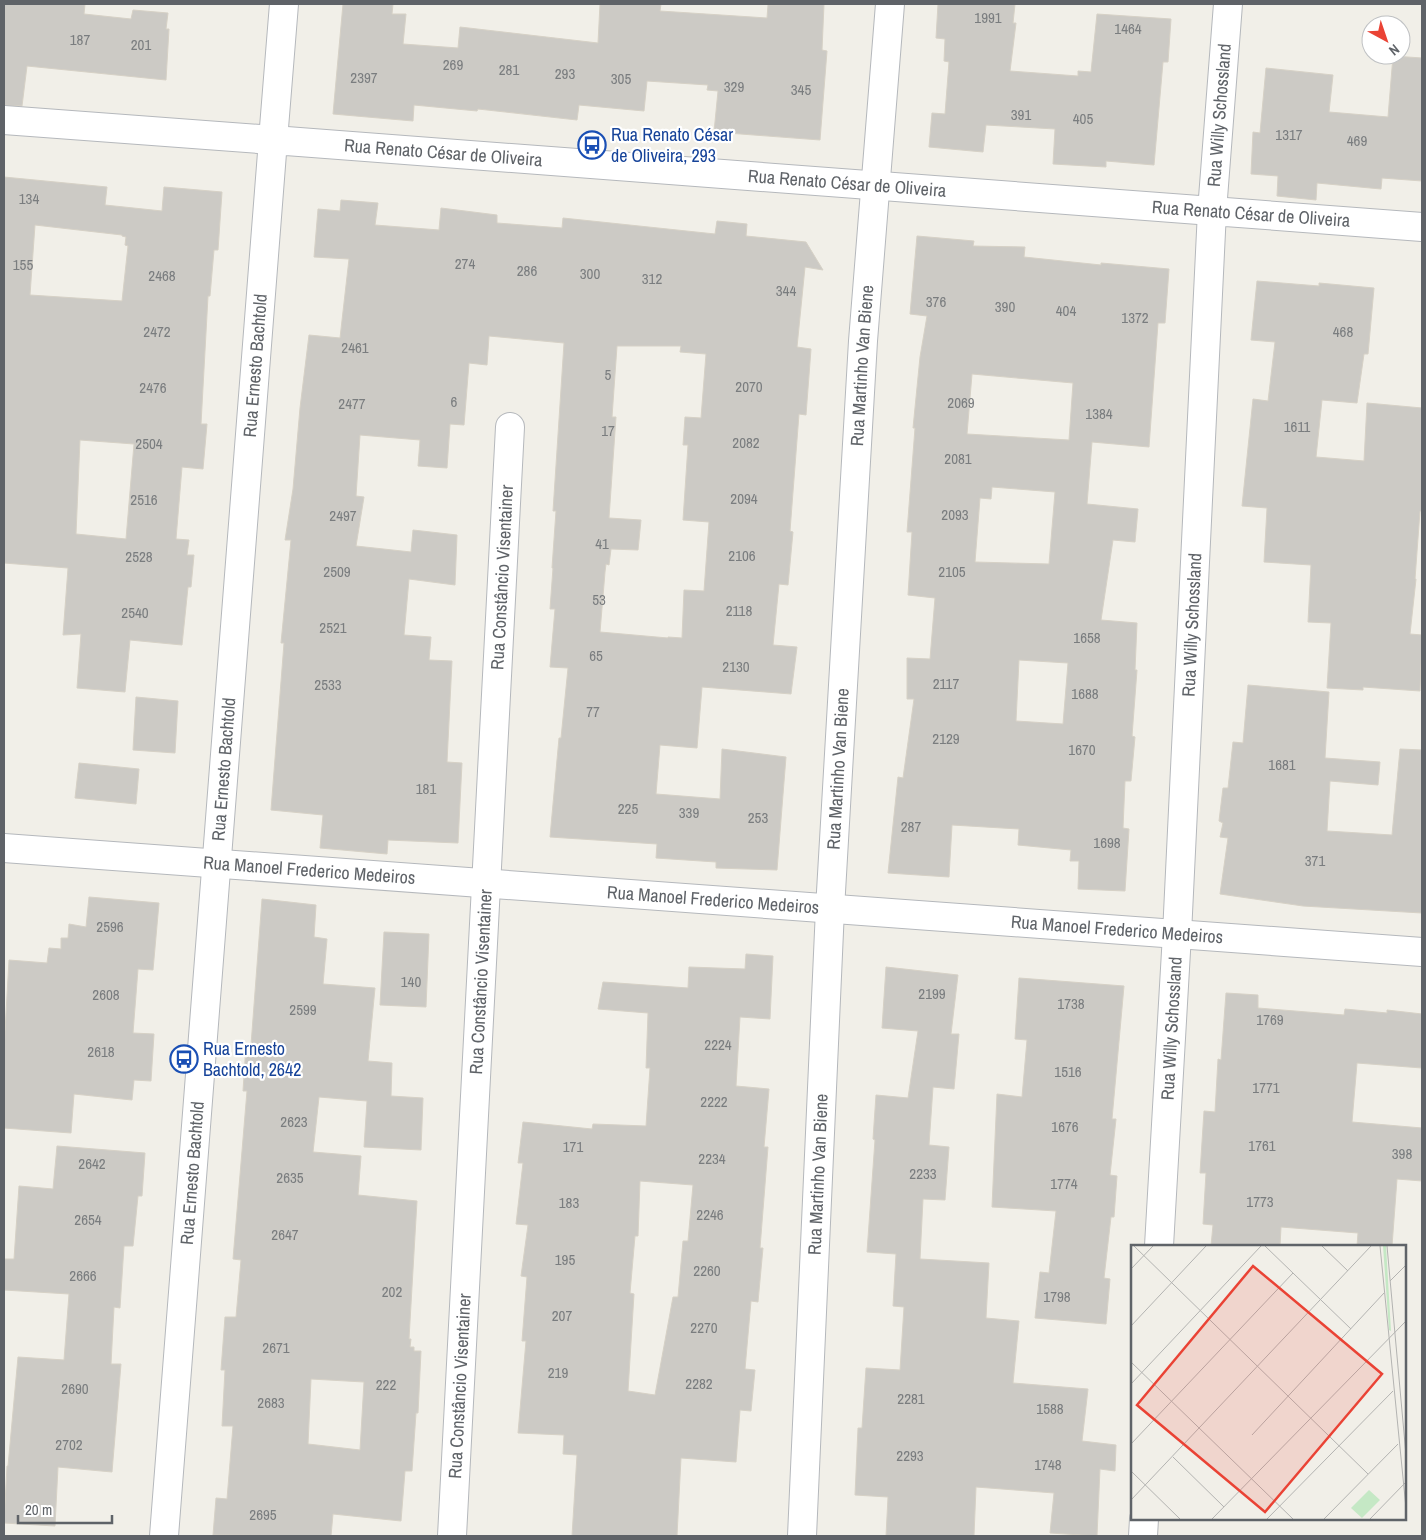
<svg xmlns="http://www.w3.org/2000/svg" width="1426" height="1540" viewBox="0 0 1426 1540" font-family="'Archivo Narrow',sans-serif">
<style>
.building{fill:#cccac5;stroke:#d6d1c6;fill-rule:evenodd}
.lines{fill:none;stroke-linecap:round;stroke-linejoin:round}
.minor-casing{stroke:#b5b8bc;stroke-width:30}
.tertiary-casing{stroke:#b5b8bc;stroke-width:30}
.minor{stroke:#fff;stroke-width:28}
.tertiary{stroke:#fff;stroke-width:28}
.labels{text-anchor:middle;stroke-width:4.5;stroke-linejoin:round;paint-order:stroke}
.number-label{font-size:15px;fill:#7a7d7f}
.street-label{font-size:18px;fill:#5f6368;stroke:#fff}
.transit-label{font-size:18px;fill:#164399;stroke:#fff;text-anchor:start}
.inset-road{fill:none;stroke:#b3b3b1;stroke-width:1}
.view{fill:#ea4335;fill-opacity:0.15;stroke:#ea4335;stroke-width:2.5}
.inset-edge{fill:none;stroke:#5f6368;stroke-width:2.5}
</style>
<rect width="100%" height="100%" fill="#f1efe8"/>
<g class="building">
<polygon points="4,4 85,4 84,14 131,19 133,10 168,13 166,29 169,29 166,80 27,66 22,106 4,105"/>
<polygon points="343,4 393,4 392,14 406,14 403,44 458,48 460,27 598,43 600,4 661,4 660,11 767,18 768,5 824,4 822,50 827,51 820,140 714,132 718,91 707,90 708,85 647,81 644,111 579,105 577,120 478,109 477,111 414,105 413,121 333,114"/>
<polygon points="938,4 1015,4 1013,23 1016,23 1010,71 1078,76 1078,71 1091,72 1097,14 1171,19 1168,62 1163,62 1154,165 1106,161 1106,167 1053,164 1055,129 986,125 983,152 929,147 932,113 945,114 949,62 944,61 945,39 936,38"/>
<polygon points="1393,56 1422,58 1422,181 1382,178 1381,189 1317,183 1316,200 1277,196 1278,176 1251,174 1253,132 1260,133 1266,68 1333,75 1329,112 1388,117"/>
<path d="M 4,177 L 107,187 L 105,205 L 162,211 L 164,187 L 222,192 L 218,250 L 214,250 L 210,296 L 208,296 L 201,424 L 207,424 L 203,469 L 182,467 L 176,539 L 189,540 L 187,555 L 194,555 L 191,587 L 188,587 L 182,645 L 130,640 L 125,692 L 77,688 L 81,634 L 63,635 L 68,568 L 4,563 ZM 35,225 L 122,235 L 122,236 L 126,237 L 125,245 L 128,246 L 122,301 L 30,295 ZM 80,440 L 134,444 L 126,539 L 76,534 Z"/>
<path d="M 341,200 L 378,203 L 375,225 L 439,230 L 441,208 L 497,215 L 497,223 L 562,228 L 563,218 L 715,234 L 717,221 L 747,224 L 746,236 L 806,242 L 823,270 L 805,267 L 797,347 L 811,349 L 806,415 L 799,414 L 790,531 L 793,532 L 788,585 L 779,584 L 773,645 L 797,647 L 791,694 L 702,687 L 697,748 L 660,745 L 656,794 L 720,799 L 722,749 L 786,757 L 777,870 L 716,868 L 716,862 L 656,858 L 657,844 L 550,837 L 559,738 L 561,738 L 568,668 L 550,667 L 555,609 L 550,609 L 553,568 L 552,568 L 556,511 L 553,511 L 564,343 L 489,336 L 487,365 L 469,363 L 464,425 L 450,424 L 447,468 L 418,466 L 420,440 L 360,435 L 356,496 L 364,497 L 356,546 L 411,552 L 413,530 L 457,535 L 455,585 L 409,579 L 404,635 L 431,637 L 429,660 L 452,661 L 447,762 L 462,763 L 458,843 L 388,840 L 387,854 L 320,848 L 323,815 L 271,810 L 284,643 L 281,643 L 291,540 L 285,540 L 293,489 L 300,408 L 309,335 L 340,338 L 349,259 L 314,257 L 318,209 L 340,211 ZM 617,346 L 681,346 L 680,352 L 706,354 L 701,418 L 685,417 L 683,445 L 688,445 L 683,520 L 709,522 L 704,591 L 684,590 L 682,638 L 668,637 L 668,638 L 600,632 L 605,572 L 606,564 L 609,565 L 611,549 L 638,550 L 641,520 L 609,518 L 616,417 L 612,417 Z"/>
<path d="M 917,236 L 974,241 L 973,246 L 1025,247 L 1024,257 L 1101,265 L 1101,263 L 1169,269 L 1165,323 L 1158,323 L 1149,447 L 1092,442 L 1087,504 L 1138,509 L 1135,542 L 1113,540 L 1101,620 L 1137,623 L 1135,670 L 1137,670 L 1132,736 L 1135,737 L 1131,781 L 1125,781 L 1123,828 L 1129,829 L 1125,891 L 1078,889 L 1079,861 L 1070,861 L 1071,850 L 1018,845 L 1019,829 L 952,825 L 949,877 L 888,873 L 898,777 L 903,778 L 914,699 L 907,699 L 907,658 L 930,659 L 935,598 L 908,595 L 912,532 L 907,532 L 915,428 L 913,428 L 920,357 L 927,316 L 910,314 ZM 972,374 L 1073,383 L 1069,440 L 967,434 ZM 992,487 L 1055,492 L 1049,564 L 975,562 L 980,498 L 991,499 ZM 1019,660 L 1068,663 L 1063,724 L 1016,721 Z"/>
<polygon points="1257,281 1319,286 1319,283 1374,288 1368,354 1364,354 1357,403 1322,400 1316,457 1364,461 1367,403 1422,408 1422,511 1420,511 1415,579 1416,579 1410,634 1422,635 1420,691 1363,687 1363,690 1327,688 1331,623 1308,622 1311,565 1264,562 1267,508 1242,506 1253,399 1268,401 1275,342 1251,340"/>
<polygon points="1248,685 1329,692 1325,758 1380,762 1378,785 1330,781 1327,831 1392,835 1400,749 1422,750 1422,913 1303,906 1220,894 1228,838 1220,837 1223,823 1219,821 1223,788 1228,788 1233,742 1243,743"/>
<polygon points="136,697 178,701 175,753 133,750"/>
<polygon points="79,763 139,769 136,804 75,798"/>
<polygon points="89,897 159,903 153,970 138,969 133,1033 154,1034 151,1081 134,1080 132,1100 74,1094 71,1133 4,1128 4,1049 9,960 47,963 49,948 61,949 61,938 68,938 69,924 86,927"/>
<path d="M 262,899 L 316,905 L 314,937 L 327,939 L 323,984 L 375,988 L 368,1061 L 392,1063 L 391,1096 L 423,1098 L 421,1150 L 364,1147 L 367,1101 L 319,1097 L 313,1152 L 361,1156 L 358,1195 L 417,1201 L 409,1339 L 411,1339 L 410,1347 L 414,1347 L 414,1351 L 421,1351 L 418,1413 L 416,1413 L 412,1471 L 405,1471 L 401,1521 L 333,1514 L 331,1536 L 213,1535 L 216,1498 L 227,1499 L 233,1426 L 222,1426 L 225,1370 L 221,1370 L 225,1317 L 236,1317 L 241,1260 L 233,1259 L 247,1091 L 243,1091 L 246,1045 L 251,1045 ZM 311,1379 L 364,1382 L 360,1450 L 308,1444 Z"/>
<polygon points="384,932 429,934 426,1007 380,1005"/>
<path d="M 746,954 L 773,956 L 770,1019 L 740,1017 L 736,1086 L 769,1089 L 764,1147 L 768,1147 L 760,1248 L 763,1248 L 758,1302 L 751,1301 L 745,1369 L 755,1370 L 751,1411 L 740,1410 L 736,1462 L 681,1458 L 677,1536 L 572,1536 L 577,1455 L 563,1454 L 564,1435 L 518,1433 L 526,1341 L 522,1341 L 527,1277 L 521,1276 L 528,1225 L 516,1224 L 523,1163 L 518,1163 L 523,1122 L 592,1129 L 593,1124 L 646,1126 L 650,1068 L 646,1068 L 648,1013 L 598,1009 L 603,982 L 688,988 L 689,967 L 745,969 ZM 640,1181 L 693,1185 L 688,1241 L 683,1241 L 678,1297 L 673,1297 L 655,1395 L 628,1391 L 634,1294 L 630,1293 L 635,1236 L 638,1236 Z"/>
<polygon points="886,967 958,975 951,1034 959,1034 954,1089 933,1087 929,1145 949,1147 945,1200 923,1199 920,1259 989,1263 986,1318 1019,1321 1013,1383 1088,1389 1082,1441 1116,1445 1115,1471 1100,1469 1097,1536 1050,1533 1054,1493 976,1487 974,1536 886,1536 888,1497 855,1495 858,1428 862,1428 866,1368 900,1370 904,1307 893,1306 896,1254 867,1252 875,1140 873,1139 876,1095 908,1098 918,1031 882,1028"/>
<polygon points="1019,978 1124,986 1112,1119 1116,1119 1110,1175 1117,1176 1114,1217 1111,1217 1104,1278 1110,1279 1106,1324 1035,1318 1040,1272 1049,1273 1056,1211 992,1207 997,1094 1022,1097 1027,1040 1015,1039"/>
<polygon points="1226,993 1258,995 1258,1008 1344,1015 1345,1009 1387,1013 1387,1010 1422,1014 1422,1068 1357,1063 1352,1122 1422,1128 1422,1181 1397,1179 1392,1246 1357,1246 1358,1233 1281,1227 1280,1246 1211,1246 1213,1225 1203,1224 1206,1173 1200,1173 1204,1111 1215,1112 1218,1059 1221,1060"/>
<polygon points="57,1146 145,1153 142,1196 138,1196 133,1246 124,1246 120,1308 114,1307 111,1364 121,1364 112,1472 58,1467 55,1526 4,1523 7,1466 8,1466 18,1357 64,1360 69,1294 4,1290 4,1259 14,1259 19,1186 53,1189"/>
</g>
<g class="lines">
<g class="minor-casing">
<g id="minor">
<polyline points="4,120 273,140 284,4"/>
<path id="s1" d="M 4,848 L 1422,952"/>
<path id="s2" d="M 1159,1246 L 1177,934 L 1212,211 L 1422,227"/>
<path id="s3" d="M 452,1536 L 510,427"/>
<polyline points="1143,1536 1144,1519"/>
</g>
</g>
<g class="tertiary-casing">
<g id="tertiary">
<path id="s4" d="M 164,1536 L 273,140 L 1212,211 L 1228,4"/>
<path id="s5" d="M 802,1536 L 830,909 L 863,341 L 890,4"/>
</g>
</g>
<use href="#minor" class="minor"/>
<use href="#tertiary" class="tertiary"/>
</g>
<defs>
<g id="bus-ring" transform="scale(1.4375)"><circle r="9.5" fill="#fff" stroke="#1a4fb4" stroke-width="1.5"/><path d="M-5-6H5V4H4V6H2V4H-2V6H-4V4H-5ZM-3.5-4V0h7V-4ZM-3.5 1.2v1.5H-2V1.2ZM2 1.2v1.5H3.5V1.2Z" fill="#1a4fb4"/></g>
</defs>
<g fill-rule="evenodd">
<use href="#bus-ring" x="592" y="145"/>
<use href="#bus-ring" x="184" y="1059"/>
</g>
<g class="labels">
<g class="number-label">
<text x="988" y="23">1991</text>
<text x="1128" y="34">1464</text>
<text x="80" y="45">187</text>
<text x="141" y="50">201</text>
<text x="453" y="70">269</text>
<text x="509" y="75">281</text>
<text x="565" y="79">293</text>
<text x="364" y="83">2397</text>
<text x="621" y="84">305</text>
<text x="734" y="92">329</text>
<text x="801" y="95">345</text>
<text x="1021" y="120">391</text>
<text x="1083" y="124">405</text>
<text x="1289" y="140">1317</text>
<text x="1357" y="146">469</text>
<text x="29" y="204">134</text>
<text x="465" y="269">274</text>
<text x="23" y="270">155</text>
<text x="527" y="276">286</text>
<text x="590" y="279">300</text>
<text x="162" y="281">2468</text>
<text x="652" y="284">312</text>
<text x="786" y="296">344</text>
<text x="936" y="307">376</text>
<text x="1005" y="312">390</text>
<text x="1066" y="316">404</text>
<text x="1135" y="323">1372</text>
<text x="157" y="337">2472</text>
<text x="1343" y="337">468</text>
<text x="355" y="353">2461</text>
<text x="608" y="380">5</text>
<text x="749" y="392">2070</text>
<text x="153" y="393">2476</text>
<text x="454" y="407">6</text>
<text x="961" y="408">2069</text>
<text x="352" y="409">2477</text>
<text x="1099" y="419">1384</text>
<text x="1297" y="432">1611</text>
<text x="608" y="436">17</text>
<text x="746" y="448">2082</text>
<text x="149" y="449">2504</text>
<text x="958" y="464">2081</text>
<text x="744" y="504">2094</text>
<text x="144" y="505">2516</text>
<text x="955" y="520">2093</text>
<text x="343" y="521">2497</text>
<text x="602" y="549">41</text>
<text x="742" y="561">2106</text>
<text x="139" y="562">2528</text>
<text x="337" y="577">2509</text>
<text x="952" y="577">2105</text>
<text x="599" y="605">53</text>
<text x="739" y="616">2118</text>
<text x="135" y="618">2540</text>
<text x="333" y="633">2521</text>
<text x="1087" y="643">1658</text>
<text x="596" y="661">65</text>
<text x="736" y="672">2130</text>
<text x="946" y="689">2117</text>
<text x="328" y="690">2533</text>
<text x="1085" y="699">1688</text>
<text x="593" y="717">77</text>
<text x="946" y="744">2129</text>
<text x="1082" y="755">1670</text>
<text x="1282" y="770">1681</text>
<text x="426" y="794">181</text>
<text x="628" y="814">225</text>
<text x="689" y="818">339</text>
<text x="758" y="823">253</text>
<text x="911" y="832">287</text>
<text x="1107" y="848">1698</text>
<text x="1315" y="866">371</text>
<text x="110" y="932">2596</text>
<text x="411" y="987">140</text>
<text x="932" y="999">2199</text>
<text x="106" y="1000">2608</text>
<text x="1071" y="1009">1738</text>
<text x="303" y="1015">2599</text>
<text x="1270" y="1025">1769</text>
<text x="718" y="1050">2224</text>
<text x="101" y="1057">2618</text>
<text x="1068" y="1077">1516</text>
<text x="1266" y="1093">1771</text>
<text x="714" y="1107">2222</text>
<text x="294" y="1127">2623</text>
<text x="1065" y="1132">1676</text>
<text x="1262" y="1151">1761</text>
<text x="573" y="1152">171</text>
<text x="1402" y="1159">398</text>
<text x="712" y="1164">2234</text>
<text x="92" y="1169">2642</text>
<text x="923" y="1179">2233</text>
<text x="290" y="1183">2635</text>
<text x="1064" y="1189">1774</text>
<text x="1260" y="1207">1773</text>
<text x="569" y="1208">183</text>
<text x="710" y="1220">2246</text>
<text x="88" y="1225">2654</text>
<text x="285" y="1240">2647</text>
<text x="565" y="1265">195</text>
<text x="707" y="1276">2260</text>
<text x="83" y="1281">2666</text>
<text x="392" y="1297">202</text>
<text x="1057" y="1302">1798</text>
<text x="562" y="1321">207</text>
<text x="704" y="1333">2270</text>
<text x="276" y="1353">2671</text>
<text x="558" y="1378">219</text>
<text x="699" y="1389">2282</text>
<text x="386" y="1390">222</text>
<text x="75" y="1394">2690</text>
<text x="911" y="1404">2281</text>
<text x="271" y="1408">2683</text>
<text x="1050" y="1414">1588</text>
<text x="69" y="1450">2702</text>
<text x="910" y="1461">2293</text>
<text x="1048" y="1470">1748</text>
<text x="263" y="1520">2695</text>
</g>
<g class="street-label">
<text dy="6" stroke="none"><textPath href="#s4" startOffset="2438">Rua Willy Schossland</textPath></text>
<text dy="6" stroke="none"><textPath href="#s4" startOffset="1571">Rua Renato César de Oliveira</textPath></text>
<text dy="6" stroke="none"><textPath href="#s4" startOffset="1976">Rua Renato César de Oliveira</textPath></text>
<text transform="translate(1251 214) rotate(4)" y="6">Rua Renato César de Oliveira</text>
<text dy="6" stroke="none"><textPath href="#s5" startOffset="1172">Rua Martinho Van Biene</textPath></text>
<text dy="6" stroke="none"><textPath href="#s4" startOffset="1174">Rua Ernesto Bachtold</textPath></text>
<text dy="6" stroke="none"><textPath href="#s3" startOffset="960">Rua Constâncio Visentainer</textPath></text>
<text dy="6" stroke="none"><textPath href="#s2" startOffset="622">Rua Willy Schossland</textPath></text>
<text dy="6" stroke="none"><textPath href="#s4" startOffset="769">Rua Ernesto Bachtold</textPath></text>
<text dy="6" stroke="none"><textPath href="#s5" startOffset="768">Rua Martinho Van Biene</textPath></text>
<text dy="6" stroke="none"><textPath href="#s1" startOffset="306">Rua Manoel Frederico Medeiros</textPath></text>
<text dy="6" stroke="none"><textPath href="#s1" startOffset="711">Rua Manoel Frederico Medeiros</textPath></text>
<text dy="6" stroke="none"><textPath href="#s1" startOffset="1116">Rua Manoel Frederico Medeiros</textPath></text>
<text dy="6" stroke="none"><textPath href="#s3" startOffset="555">Rua Constâncio Visentainer</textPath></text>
<text dy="6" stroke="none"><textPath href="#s2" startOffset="218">Rua Willy Schossland</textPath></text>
<text dy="6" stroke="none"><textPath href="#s4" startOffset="364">Rua Ernesto Bachtold</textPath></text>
<text dy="6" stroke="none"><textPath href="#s5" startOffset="362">Rua Martinho Van Biene</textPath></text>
<text dy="6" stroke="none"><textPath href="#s3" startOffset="150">Rua Constâncio Visentainer</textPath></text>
</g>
<g class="transit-label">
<text x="611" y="141">Rua Renato César<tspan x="611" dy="21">de Oliveira, 293</tspan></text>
<text x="203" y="1055">Rua Ernesto<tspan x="203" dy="21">Bachtold, 2642</tspan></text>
</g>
</g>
<g transform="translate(1131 1245)">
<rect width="275" height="275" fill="#f1efe8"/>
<path d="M 252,1 L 255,1 L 260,86 L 258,85 ZM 238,245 L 249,255 L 231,273 L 220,263 Z" fill="#c5e8c5"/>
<path class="inset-road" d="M 3,1 L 237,229M 134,1 L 220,84M 191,1 L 217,26M 249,1 L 275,263M 256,1 L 275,210M 0,24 L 22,1M 259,36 L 275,20M 0,81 L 75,1M 0,117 L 162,274M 0,139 L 130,1M 121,190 L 253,48M 0,199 L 162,28M 42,212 L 93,262M 0,226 L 49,274M 0,255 L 240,1M 81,274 L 275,76M 136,274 L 262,146M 193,274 L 267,199M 239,274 L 275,237"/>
<path class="view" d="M 122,21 L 251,129 L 134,267 L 6,160 Z"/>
<rect width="275" height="275" class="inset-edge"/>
</g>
<rect width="1426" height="1540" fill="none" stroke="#5f6368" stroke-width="10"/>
<g transform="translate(1386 40) rotate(140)"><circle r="24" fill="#ffffff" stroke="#bfc1c3"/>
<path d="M0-4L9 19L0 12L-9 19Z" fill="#ea4335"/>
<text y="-8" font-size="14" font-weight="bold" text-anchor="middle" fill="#5f6368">N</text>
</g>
<path d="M18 1515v8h94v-8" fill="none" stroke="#5f6368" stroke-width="2.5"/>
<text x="25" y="1515" font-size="15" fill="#5f6368" stroke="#ffffff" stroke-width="4" paint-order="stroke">20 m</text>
</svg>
